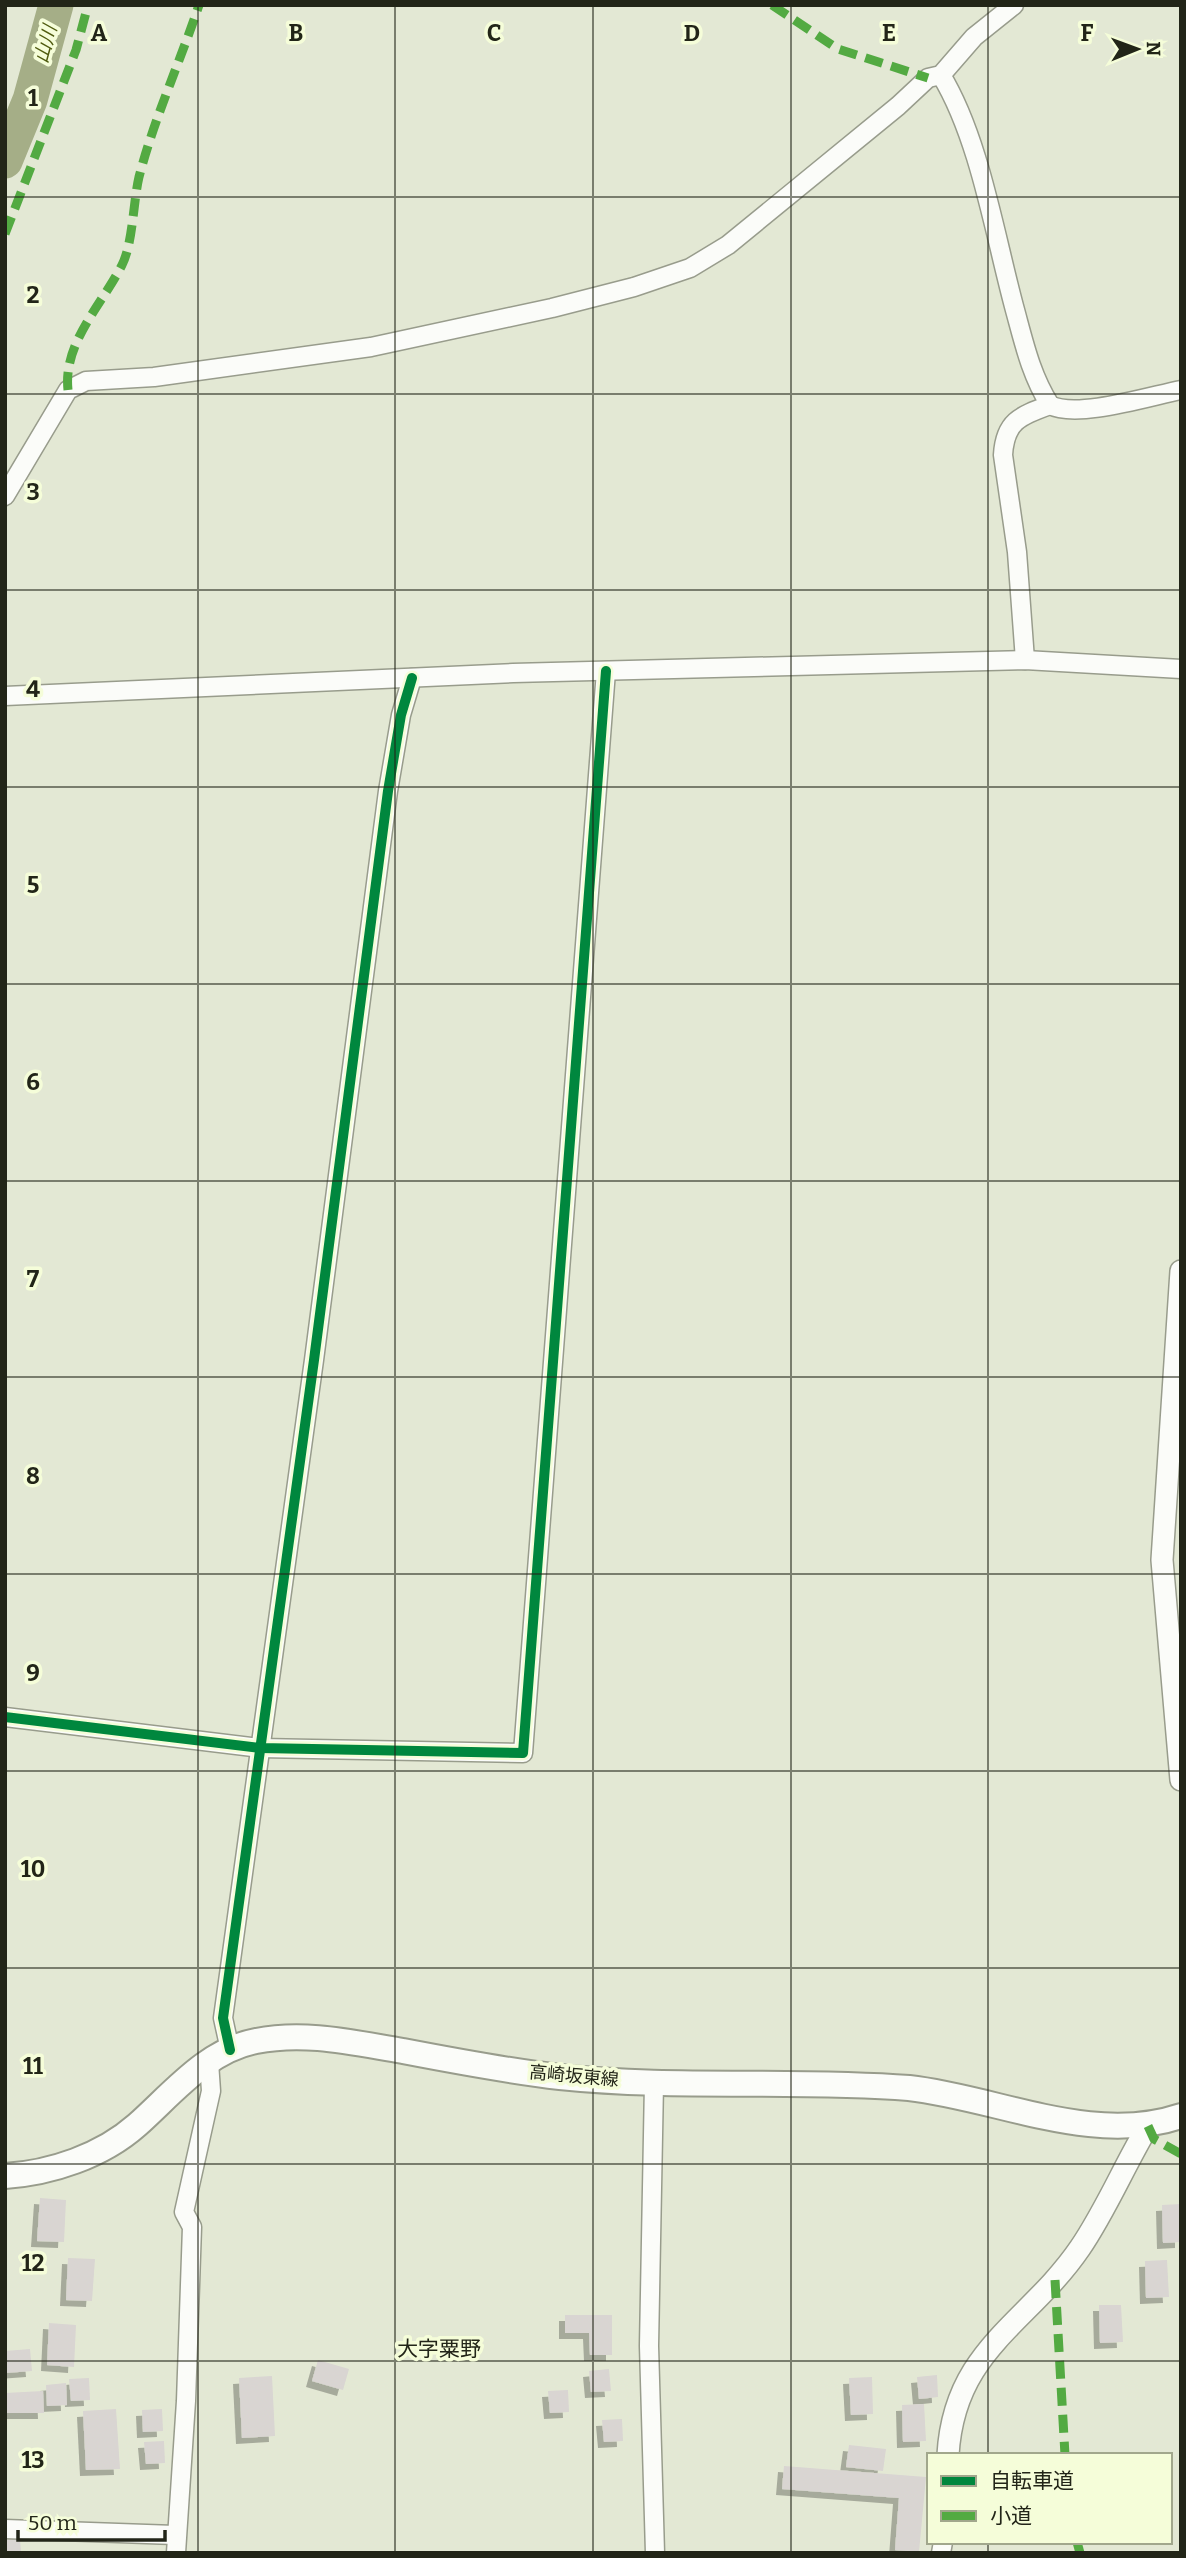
<svg xmlns="http://www.w3.org/2000/svg" width="1186" height="2558" viewBox="0 0 1186 2558" font-family="Bitter,'Noto Sans JP',serif">
<style>
.lines{fill:none;stroke-linecap:round;stroke-linejoin:round}
.river{stroke:#a5ae87;stroke-width:35}
.building{fill:#d9d5d2;filter:url(#shadow)}
.minor-casing{stroke:#989c8c;stroke-width:21}
.tertiary-casing{stroke:#989c8c;stroke-width:24}
.secondary-casing{stroke:#989c8c;stroke-width:28}
.minor{stroke:#fbfcf9;stroke-width:18}
.tertiary{stroke:#fbfcf9;stroke-width:21}
.secondary{stroke:#fbfcf9;stroke-width:24}
.quiet{stroke:#53aa42;stroke-width:9;stroke-dasharray:18 9;stroke-linecap:butt}
.cycleway-casing{stroke:#f5fdd9;stroke-width:15}
.cycleway{stroke:#00873e;stroke-width:10}
.grid{fill:none;stroke:#222518;stroke-width:2;stroke-opacity:0.55}
.labels{text-anchor:middle;stroke-width:7;stroke-linejoin:round;paint-order:stroke}
.street-label{font-size:18px;fill:#222518;stroke:#f5fdd9}
.water-label{font-size:19px;font-style:italic;fill:#4f5b0f;stroke:#f5fdd9}
.quarter-label{font-size:21px;fill:#222518;stroke:#f5fdd9}
.grid-label{font-size:23px;text-anchor:middle;font-weight:bold;fill:#222518;stroke:#f5fdd9;stroke-width:7;stroke-linejoin:round;paint-order:stroke}
</style>
<defs>
<filter id="shadow"><feDropShadow dx="-6" dy="6" stdDeviation="0" flood-color="#0004"/></filter>
</defs>
<rect width="100%" height="100%" fill="#e3e8d4"/>
<g class="lines">
<polyline class="river" points="5,161 30,100 56,5"/>
</g>
<g class="building">
<polygon points="40,2198 66,2200 64,2242 37,2241"/>
<polygon points="1181,2204 1181,2242 1163,2243 1162,2205"/>
<polygon points="68,2258 95,2259 92,2301 66,2300"/>
<polygon points="1167,2260 1169,2297 1146,2298 1145,2261"/>
<polygon points="1099,2305 1121,2305 1123,2342 1100,2343"/>
<polygon points="565,2315 612,2315 612,2355 590,2355 589,2333 565,2333"/>
<polygon points="49,2323 76,2325 74,2367 47,2365"/>
<polygon points="30,2349 32,2371 5,2373 5,2351"/>
<polygon points="318,2360 349,2369 343,2390 312,2381"/>
<polygon points="609,2369 611,2391 591,2392 589,2371"/>
<polygon points="937,2375 938,2397 919,2399 917,2377"/>
<polygon points="272,2376 275,2436 242,2438 239,2378"/>
<polygon points="872,2377 873,2414 851,2415 849,2378"/>
<polygon points="89,2378 90,2400 71,2401 69,2379"/>
<polygon points="66,2383 67,2405 47,2406 46,2385"/>
<polygon points="568,2390 569,2412 550,2413 548,2391"/>
<polygon points="43,2391 44,2413 5,2413 5,2393"/>
<polygon points="924,2404 926,2441 903,2442 902,2405"/>
<polygon points="116,2409 120,2469 86,2470 83,2411"/>
<polygon points="162,2409 163,2431 143,2432 142,2410"/>
<polygon points="622,2419 623,2441 604,2442 602,2420"/>
<polygon points="164,2441 165,2463 146,2464 144,2442"/>
<polygon points="849,2445 886,2449 883,2471 846,2467"/>
<polygon points="784,2466 926,2477 919,2552 895,2550 899,2498 782,2489"/>
<polygon points="20,2538 21,2553 5,2553 5,2540"/>
</g>
<g class="lines">
<g class="minor-casing">
<g id="minor">
<path d="M 941,75 C 980,139 995,237 1015,310 C 1024,343 1031,375 1050,405 C 1077,419 1150,396 1181,390"/>
<polyline points="5,496 68,390 86,381 154,377 371,347 552,308 634,287 690,268 728,245 898,106 928,78 941,75 974,37 1014,5"/>
<path d="M 1025,660 L 1017,552 L 1003,455 C 1005,421 1020,416 1050,405"/>
<polyline points="5,696 513,673 1025,660 1181,669"/>
<polyline points="5,1717 260,1748 523,1753 606,671"/>
<polyline points="230,2050 223,2018 314,1360 388,791 401,715 412,678"/>
<polyline points="654,2083 649,2346 655,2553"/>
<polyline points="5,2529 175,2535"/>
<polyline points="176,2553 186,2401 192,2227 184,2212 211,2091 209,2062"/>
<polyline points="941,2553 943,2542"/>
</g>
</g>
<g class="tertiary-casing">
<g id="tertiary">
<polyline points="1181,1271 1162,1560 1181,1780"/>
<path d="M 948,2455 C 954,2349 1028,2324 1080,2248 C 1106,2210 1124,2166 1148,2126"/>
</g>
</g>
<g class="secondary-casing">
<path id="secondary" d="M 5,2176 C 51,2173 102,2156 137,2125 C 172,2094 207,2050 256,2041 C 306,2031 354,2043 403,2051 C 455,2061 507,2071 560,2077 C 676,2089 793,2079 909,2088 C 998,2098 1092,2146 1181,2116"/>
</g>
<use href="#minor" class="minor"/>
<use href="#tertiary" class="tertiary"/>
<use href="#secondary" class="secondary"/>
<g class="quiet">
<polyline points="772,5 838,49 928,78"/>
<polyline points="5,234 76,50 88,5"/>
<path d="M 68,390 C 63,343 101,306 122,265 C 133,243 133,203 139,177 C 154,119 180,62 199,5"/>
<polyline points="1148,2126 1154,2139 1181,2154"/>
<polyline points="1055,2280 1065,2455"/>
<polyline points="1077,2542 1080,2553"/>
</g>
<g class="cycleway-casing">
<g id="cycleway">
<polyline points="5,1717 260,1748 523,1753 606,671"/>
<polyline points="230,2050 223,2018 314,1360 388,791 401,715 412,678"/>
</g>
</g>
<use href="#cycleway" class="cycleway"/>
</g>
<path class="grid" d="M 198,5 L 198,2553M 395,5 L 395,2553M 593,5 L 593,2553M 791,5 L 791,2553M 988,5 L 988,2455M 5,197 L 1181,197M 5,394 L 1181,394M 5,590 L 1181,590M 5,787 L 1181,787M 5,984 L 1181,984M 5,1181 L 1181,1181M 5,1377 L 1181,1377M 5,1574 L 1181,1574M 5,1771 L 1181,1771M 5,1968 L 1181,1968M 5,2164 L 1181,2164M 5,2361 L 1181,2361M 988,2542 L 988,2553"/>
<g class="labels">
<g class="street-label">
<text transform="translate(574 2076) rotate(5)" y="6">高崎坂東線</text>
</g>
<g class="water-label">
<text transform="translate(45 44) rotate(-75)" y="7">山川</text>
</g>
<g class="quarter-label">
<text x="439" y="2356">大字粟野</text>
</g>
</g>
<g class="grid-label">
<text x="99" y="41">A</text>
<text x="296" y="41">B</text>
<text x="494" y="41">C</text>
<text x="692" y="41">D</text>
<text x="889" y="41">E</text>
<text x="1087" y="41">F</text>
<text x="33" y="106">1</text>
<text x="33" y="303">2</text>
<text x="33" y="500">3</text>
<text x="33" y="697">4</text>
<text x="33" y="893">5</text>
<text x="33" y="1090">6</text>
<text x="33" y="1287">7</text>
<text x="33" y="1484">8</text>
<text x="33" y="1681">9</text>
<text x="33" y="1877">10</text>
<text x="33" y="2074">11</text>
<text x="33" y="2271">12</text>
<text x="33" y="2468">13</text>
</g>
<rect width="1186" height="2558" fill="none" stroke="#222518" stroke-width="14"/>
<rect x="927" y="2453" width="245" height="91" fill="#f5fdd9" stroke="#a1a78c" stroke-width="2"/>
<rect x="941" y="2476" width="35" height="10" fill="#00873e" stroke="#a1a78c" stroke-width="2"/>
<text x="990" y="2488" font-size="21" fill="#222518">自転車道</text>
<rect x="941" y="2511" width="35" height="10" fill="#53aa42" stroke="#a1a78c" stroke-width="2"/>
<text x="990" y="2523" font-size="21" fill="#222518">小道</text>
<g transform="translate(1137 49) rotate(89)" stroke="#f5fdd9" stroke-width="5" paint-order="stroke">
<path d="M0-5L12 26L0 18L-12 26Z" fill="#222518"/>
<text y="-10" font-size="19" font-weight="bold" text-anchor="middle" fill="#222518">N</text>
</g>
<path d="M18 2530v10h147v-10" fill="none" stroke="#222518" stroke-width="3.5"/>
<text x="28" y="2530" font-size="21" fill="#222518" stroke="#f5fdd9" stroke-width="5" paint-order="stroke">50 m</text>
</svg>
